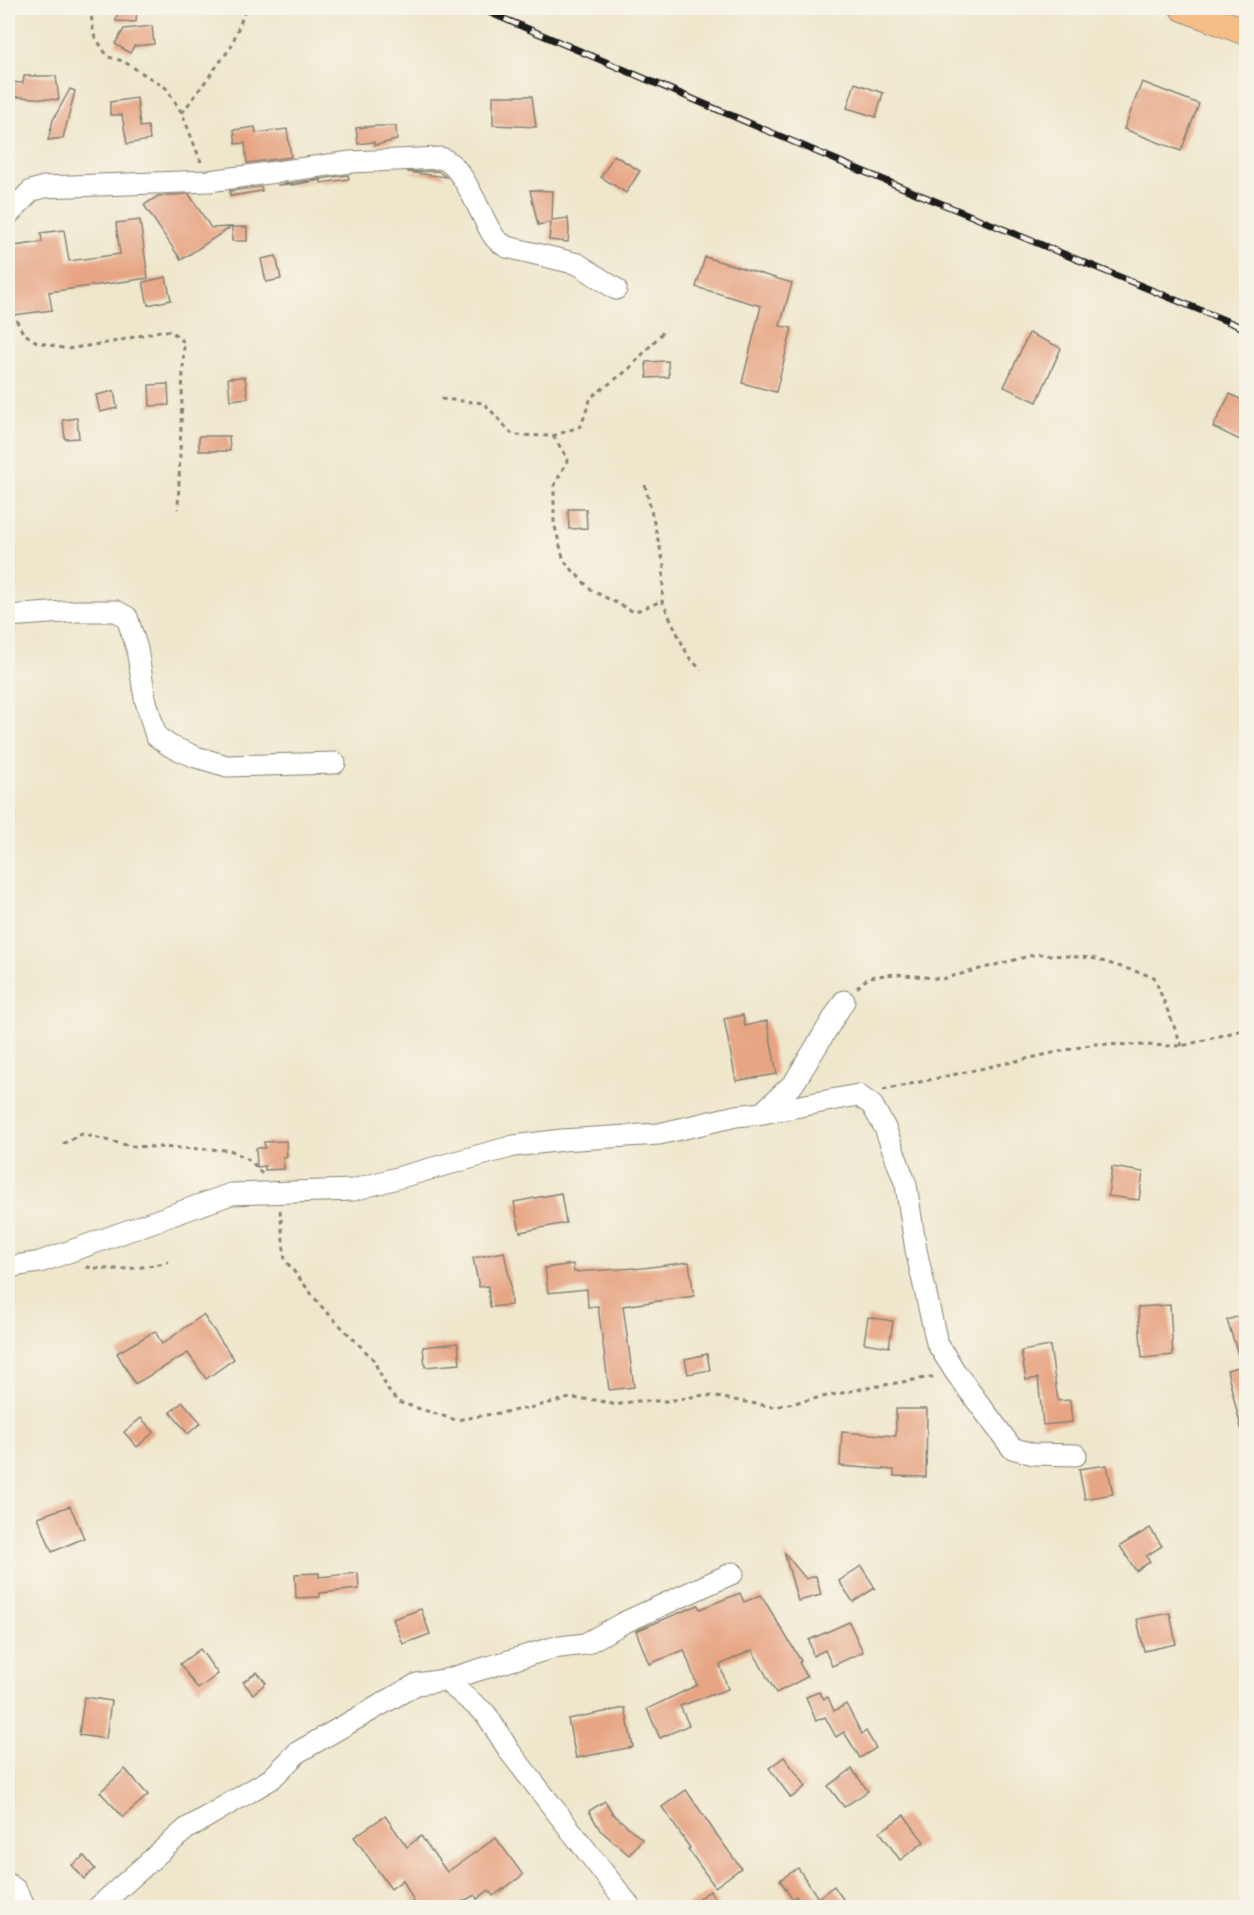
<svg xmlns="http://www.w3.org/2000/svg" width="1254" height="1915" viewBox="0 0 1254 1915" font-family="Mynerve,sans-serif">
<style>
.building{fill:#e7a584}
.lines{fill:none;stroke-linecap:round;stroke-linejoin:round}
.minor-casing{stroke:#868274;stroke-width:23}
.major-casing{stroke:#868274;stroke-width:28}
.path{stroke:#868274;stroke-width:3;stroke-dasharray:4.5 4.5;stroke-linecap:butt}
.minor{stroke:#fff;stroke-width:21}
.major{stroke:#f6be87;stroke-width:26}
.rail-casing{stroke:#1c1c1c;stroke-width:7}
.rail{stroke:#f7f3e8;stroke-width:4.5;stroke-dasharray:14;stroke-linecap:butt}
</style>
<rect width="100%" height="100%" fill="#f7f3e8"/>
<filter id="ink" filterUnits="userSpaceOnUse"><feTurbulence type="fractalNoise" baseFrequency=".0167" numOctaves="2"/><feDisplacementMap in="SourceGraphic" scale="12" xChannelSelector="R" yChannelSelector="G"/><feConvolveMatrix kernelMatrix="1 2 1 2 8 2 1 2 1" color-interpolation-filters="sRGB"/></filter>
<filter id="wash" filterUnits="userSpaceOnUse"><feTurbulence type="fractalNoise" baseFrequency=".008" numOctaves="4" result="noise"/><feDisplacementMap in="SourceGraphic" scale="24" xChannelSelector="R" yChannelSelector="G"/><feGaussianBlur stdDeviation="1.35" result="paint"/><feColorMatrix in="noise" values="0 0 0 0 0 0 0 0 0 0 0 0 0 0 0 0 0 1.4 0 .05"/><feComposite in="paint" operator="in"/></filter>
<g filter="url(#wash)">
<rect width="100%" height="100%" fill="#efe7cc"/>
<g id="blocks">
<g class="building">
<polygon points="118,8 137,8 136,22 116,21"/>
<polygon points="152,26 154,44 134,46 130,53 115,44 124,29"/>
<polygon points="24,76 56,76 59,100 9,96 10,82 23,83"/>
<polygon points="1142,82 1199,104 1181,151 1124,129"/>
<polygon points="855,83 883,93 876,117 847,108"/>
<polygon points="70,89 75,91 63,138 48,140 53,120"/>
<polygon points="493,96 532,96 536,127 493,125"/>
<polygon points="137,98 140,127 148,126 150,140 127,144 122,115 110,115 110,102"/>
<polygon points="376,126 396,126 397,140 375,145 374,142 358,144 356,128"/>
<polygon points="255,127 256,133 287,129 291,157 247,163 245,143 236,144 234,130"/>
<polygon points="614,155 640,171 626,193 601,177"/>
<polygon points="438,171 446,177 407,172"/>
<polygon points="348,175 349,179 321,183 321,180 292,185 292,184 277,185"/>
<polygon points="261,187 262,191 230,196 230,191"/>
<polygon points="530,190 553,191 552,220 568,218 569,231 568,242 549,240 551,222 538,225"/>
<polygon points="189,194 211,228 231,227 181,260 144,205 158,196"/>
<polygon points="140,220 148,278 49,292 52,310 14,315 8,268 8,247 42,242 41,233 64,230 69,261 120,254 116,223"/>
<rect x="232" y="227" width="15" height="14"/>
<polygon points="276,256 281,279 266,282 261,259"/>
<polygon points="705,257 792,283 780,326 792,328 776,392 742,383 761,306 696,287"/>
<polygon points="166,277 171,300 148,305 143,282"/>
<polygon points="1029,333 1061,348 1037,402 1004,387"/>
<polygon points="668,361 669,377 647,378 646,362"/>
<polygon points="245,377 248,398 230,400 228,378"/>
<polygon points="168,384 169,405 150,406 149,385"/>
<polygon points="114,391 117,408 100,412 96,395"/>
<polygon points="1230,394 1246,402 1246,443 1213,427"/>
<polygon points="77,418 79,438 65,439 63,420"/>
<polygon points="199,436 229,436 230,451 199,451"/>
<polygon points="568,509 586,509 587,528 569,529"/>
<polygon points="743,1015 745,1026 767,1021 777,1074 736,1081 724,1019"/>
<polygon points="286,1141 287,1157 283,1157 284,1169 265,1170 265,1166 257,1167 256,1148 265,1148 264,1142"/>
<polygon points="1112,1167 1143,1172 1139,1200 1108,1196"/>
<polygon points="561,1193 566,1223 520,1232 514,1202"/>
<polygon points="504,1252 510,1281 511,1305 490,1307 488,1286 479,1287 473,1258"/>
<polygon points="689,1262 694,1296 623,1306 634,1387 609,1390 598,1306 588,1307 587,1289 548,1293 545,1268 573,1264 574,1272 635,1268 635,1269"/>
<polygon points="1170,1305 1173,1355 1142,1358 1138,1307"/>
<polygon points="1246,1314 1246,1427 1241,1428 1227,1370 1242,1366 1227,1320"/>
<polygon points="203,1315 234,1359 206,1379 188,1353 135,1384 117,1353 155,1331 162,1344"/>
<polygon points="868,1317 893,1321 889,1347 864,1343"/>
<polygon points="458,1343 460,1364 425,1367 423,1347"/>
<polygon points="1050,1346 1058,1401 1070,1400 1072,1422 1043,1425 1038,1378 1026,1380 1021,1351"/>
<polygon points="707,1354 710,1370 688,1374 685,1359"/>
<polygon points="183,1402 201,1423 188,1434 170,1412"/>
<polygon points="896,1409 927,1409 926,1477 894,1476 894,1470 840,1466 842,1432 896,1436"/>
<polygon points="141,1418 154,1432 137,1447 124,1432"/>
<polygon points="1107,1465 1113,1494 1085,1499 1079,1469"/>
<polygon points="70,1506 84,1538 52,1552 38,1517"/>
<polygon points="1150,1528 1162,1546 1146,1556 1150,1562 1136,1571 1120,1546"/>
<polygon points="784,1552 806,1579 816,1576 821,1595 798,1601"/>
<polygon points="861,1566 875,1588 853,1602 839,1581"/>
<polygon points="319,1573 319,1577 358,1573 359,1589 320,1593 320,1597 296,1598 295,1574"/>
<polygon points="740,1593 744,1602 761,1595 801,1661 799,1662 807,1677 776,1693 752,1650 720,1665 728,1689 680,1706 689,1725 660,1738 647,1709 697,1685 684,1650 649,1664 636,1631 698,1605 700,1609"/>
<polygon points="421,1609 430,1634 403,1644 393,1619"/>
<polygon points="1170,1613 1176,1644 1144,1651 1137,1619"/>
<polygon points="849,1622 863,1652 832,1666 825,1650 813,1656 809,1640"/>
<polygon points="200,1649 218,1674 198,1689 180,1664"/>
<polygon points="257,1672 266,1683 253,1694 243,1682"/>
<polygon points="819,1692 824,1699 828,1697 834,1711 846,1704 862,1734 866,1731 876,1748 860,1758 844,1732 836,1737 825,1717 816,1721 806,1697"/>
<polygon points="84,1697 111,1701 106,1739 79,1735"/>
<polygon points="625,1708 633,1747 576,1758 568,1719"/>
<polygon points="784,1757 806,1786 791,1798 769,1768"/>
<polygon points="125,1769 148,1795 123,1817 100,1792"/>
<polygon points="852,1769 868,1791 844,1807 828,1786"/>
<polygon points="686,1790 714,1831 741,1868 715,1887 688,1849 690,1848 662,1807"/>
<polygon points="605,1801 613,1814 642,1839 629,1855 600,1830 589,1811"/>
<polygon points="904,1815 924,1842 900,1860 880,1832"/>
<polygon points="385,1816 407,1847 421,1836 447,1872 496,1838 523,1875 493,1896 489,1890 477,1899 475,1895 450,1908 417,1908 403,1880 391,1889 354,1837"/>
<polygon points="84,1856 95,1869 84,1879 72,1865"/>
<polygon points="798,1868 818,1898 834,1886 849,1908 803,1908 796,1896 792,1899 780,1880"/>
<polygon points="710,1891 720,1908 683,1908"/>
</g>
</g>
</g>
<g filter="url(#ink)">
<use href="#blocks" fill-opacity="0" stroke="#868274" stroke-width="1.5"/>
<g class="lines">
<g class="minor-casing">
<g id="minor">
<path d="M 8,215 L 31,191 L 44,187 L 209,181 L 351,162 L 441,158 C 464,165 480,216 493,235 C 496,241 502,244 507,247 L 578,264 L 616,289"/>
<polyline points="8,616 78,611 116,611 127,617 137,649 145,698 153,726 156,736 170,746 196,757 227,766 335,763"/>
<polyline points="763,1113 858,1095 872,1105 885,1128 906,1185 916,1250 937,1343 956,1373 1012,1448 1033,1454 1076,1455"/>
<polyline points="8,1267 40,1262 231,1194 353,1190 514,1146 562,1140 659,1134 736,1116 762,1113 794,1083 844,1001"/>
<polyline points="445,1680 486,1714 510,1752 631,1908"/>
<polyline points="8,1884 16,1890 25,1908"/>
<polyline points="97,1908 186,1829 271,1779 298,1752 417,1684 445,1680 552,1648 585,1644 623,1623 733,1573"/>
</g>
</g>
<g class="major-casing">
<polyline id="major" points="1183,8 1246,32"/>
</g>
<g class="path">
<polyline points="90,8 94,35 108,57 123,61 166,88 182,113 201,162"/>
<polyline points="182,113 231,47 246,8"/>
<polyline points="8,304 23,333 37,342 67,349 113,342 160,331 171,331 184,342 178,509"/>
<polyline points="441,399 484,403 513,435 553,436 581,426 591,397 628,370 663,332"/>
<polyline points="553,436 568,459 554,486 554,523 564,561 591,590 634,612 662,601"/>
<polyline points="645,485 664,565 662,601 688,656 701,670"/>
<polyline points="857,988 869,977 896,974 942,979 1037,954 1092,958 1154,977 1182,1046"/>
<polyline points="883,1090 1094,1044 1182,1046 1246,1029"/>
<polyline points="63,1144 82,1134 130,1146 230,1150 251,1161 262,1174"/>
<polyline points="280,1210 285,1260 321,1306 373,1359 388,1390 398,1402 456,1420 529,1408 570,1398 597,1400 616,1405 635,1401 667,1401 705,1395 774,1407 866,1388 937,1376"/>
<path d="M 86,1267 C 117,1271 138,1269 168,1262"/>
<polyline points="8,1484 13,1500"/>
<polyline points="675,1908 697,1905 699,1908"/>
</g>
<use href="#minor" class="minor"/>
<use href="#major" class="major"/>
<g class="rail-casing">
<polyline id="rail" points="479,8 850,166 1246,329"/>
</g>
<use href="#rail" class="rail"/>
</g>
</g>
<rect width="1254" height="1915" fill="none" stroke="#f7f3e8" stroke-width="30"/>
</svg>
